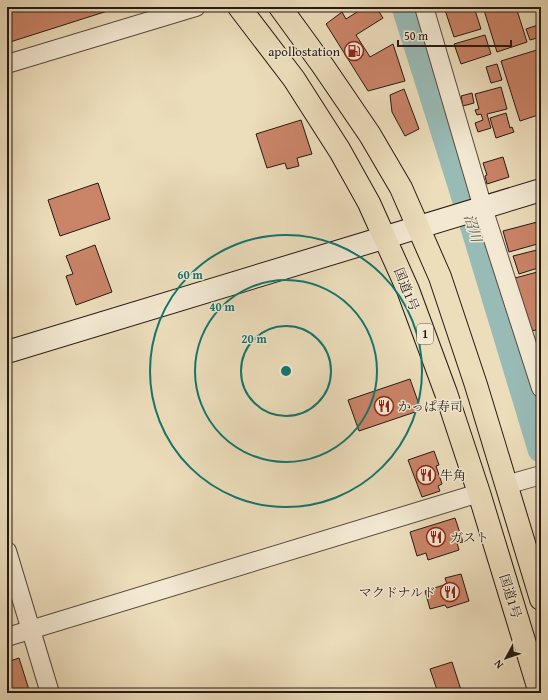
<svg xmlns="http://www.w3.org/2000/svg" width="548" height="700" viewBox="0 0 548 700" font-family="'Gentium Book Plus','Noto Serif JP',serif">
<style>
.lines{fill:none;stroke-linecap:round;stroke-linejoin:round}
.river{stroke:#99bbb6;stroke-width:27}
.building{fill:#ca8468;stroke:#241914}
.street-casing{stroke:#564a3e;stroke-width:20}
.secondary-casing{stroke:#241914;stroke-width:24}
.highway-casing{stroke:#241914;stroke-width:24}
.street{stroke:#f3e9d3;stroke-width:18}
.secondary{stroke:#f3e9d3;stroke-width:22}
.highway{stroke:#ecddbb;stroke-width:22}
.ring{fill:none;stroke:#0f766e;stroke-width:2}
.labels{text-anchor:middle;stroke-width:3;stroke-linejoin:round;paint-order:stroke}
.shield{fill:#f3e9d3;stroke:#62574d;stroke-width:1}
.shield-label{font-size:12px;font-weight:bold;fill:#241914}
.poi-label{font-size:13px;fill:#241914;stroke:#f3e9d3;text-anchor:start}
.street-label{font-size:13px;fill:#241914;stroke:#f3e9d3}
.water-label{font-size:14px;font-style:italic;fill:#4d524d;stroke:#f3e9d3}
.centre{fill:#0f766e;stroke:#f3e9d3;stroke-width:2}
.ring-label{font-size:12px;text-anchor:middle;font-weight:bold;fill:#0f766e;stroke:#f3e9d3;stroke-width:3;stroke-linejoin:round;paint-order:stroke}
</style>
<rect width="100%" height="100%" fill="#ecddbb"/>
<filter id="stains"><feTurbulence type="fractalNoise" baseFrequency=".005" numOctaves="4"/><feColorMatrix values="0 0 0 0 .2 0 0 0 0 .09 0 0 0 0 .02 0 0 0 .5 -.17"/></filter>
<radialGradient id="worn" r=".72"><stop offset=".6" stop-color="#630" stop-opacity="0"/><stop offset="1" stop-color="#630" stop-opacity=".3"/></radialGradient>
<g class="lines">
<polyline class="river" points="405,7 462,188 541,449"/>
</g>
<g class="building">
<polygon points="7,7 120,7 7,43"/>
<polygon points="365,7 376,7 383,18 356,35 370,57 393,44 405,81 368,91 326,24 342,12 346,19"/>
<polygon points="444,7 474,7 481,29 454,37"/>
<polygon points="483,7 516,7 527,42 497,52"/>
<polygon points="541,24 541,37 530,40 526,29"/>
<polygon points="485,35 491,54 461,64 454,44"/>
<polygon points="540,49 541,49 541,114 520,121 501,61"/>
<polygon points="497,64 502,80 491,83 486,67"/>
<polygon points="501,87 507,109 487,114 491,128 478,132 475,123 483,120 481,114 477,115 475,110 479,109 475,94"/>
<polygon points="404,89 419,129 405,136 392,112 390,95"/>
<polygon points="472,93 474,103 463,106 461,96"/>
<polygon points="506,113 510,128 512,127 514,132 496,138 490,118"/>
<polygon points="301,120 312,154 297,158 299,166 287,169 285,163 267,168 256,134"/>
<polygon points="503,157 509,177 487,184 485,176 487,175 483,163"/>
<polygon points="98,183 110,219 60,236 48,200"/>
<polygon points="541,221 541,243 509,252 503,231"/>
<polygon points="95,245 112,292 76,305 66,276 73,274 66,256"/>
<polygon points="541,249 541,267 519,274 513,256"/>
<polygon points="541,271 541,329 531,331 515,278"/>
<polygon points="410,379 421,410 359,431 348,400"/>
<polygon points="434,451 439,465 436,466 442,484 438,486 440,491 422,497 408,460"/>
<polygon points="455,518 463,542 457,543 459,550 428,560 426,553 417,556 410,532"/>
<polygon points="461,574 469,601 447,608 445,605 430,609 425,591 447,584 445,578"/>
<polygon points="19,658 30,693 7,693 7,662"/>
<polygon points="452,662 462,693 438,693 430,669"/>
</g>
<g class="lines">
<g class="street-casing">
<g id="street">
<polyline points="424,7 483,208 541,388"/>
<polyline points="7,64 196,7"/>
<polyline points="506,485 541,475"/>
<polyline points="7,551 50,693"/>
<polyline points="7,637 479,493"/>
</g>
</g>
<g class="secondary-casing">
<polyline id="secondary" points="7,352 541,190"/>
</g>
<g class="highway-casing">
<g id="highway">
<polyline points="239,7 294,79 340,151 369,203 408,290 446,393 479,493 540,693"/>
<polyline points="280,7 323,66 370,135 401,188 440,277 476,385 541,599"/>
</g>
</g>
<use href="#street" class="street"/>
<use href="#secondary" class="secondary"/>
<use href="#highway" class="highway"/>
</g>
<g class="ring">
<circle cx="286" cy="371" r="45"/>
<circle cx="286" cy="371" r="91"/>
<circle cx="286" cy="371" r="136"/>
</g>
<defs>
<g id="fuel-ring" transform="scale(1)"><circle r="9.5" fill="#f3e9d3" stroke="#8f2418" stroke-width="1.5"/><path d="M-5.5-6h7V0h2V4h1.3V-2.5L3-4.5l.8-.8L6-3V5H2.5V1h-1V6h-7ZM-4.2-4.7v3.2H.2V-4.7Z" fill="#8f2418"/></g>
<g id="restaurant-ring" transform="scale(1)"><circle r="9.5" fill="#f3e9d3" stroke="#8f2418" stroke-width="1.5"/><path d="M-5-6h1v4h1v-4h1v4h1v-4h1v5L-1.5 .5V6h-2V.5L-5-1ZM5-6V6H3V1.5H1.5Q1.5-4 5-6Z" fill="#8f2418"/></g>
</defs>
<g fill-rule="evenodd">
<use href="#fuel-ring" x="354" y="51"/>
<use href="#restaurant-ring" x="384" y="406"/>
<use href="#restaurant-ring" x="426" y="475"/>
<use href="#restaurant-ring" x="436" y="537"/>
<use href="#restaurant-ring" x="450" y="592"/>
</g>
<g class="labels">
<rect class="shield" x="417" y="324" width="16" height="20" rx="3"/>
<g class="shield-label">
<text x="425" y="338">1</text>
</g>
<g class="poi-label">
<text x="340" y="56" text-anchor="end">apollostation</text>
<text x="398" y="411">かっぱ寿司</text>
<text x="440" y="480">牛角</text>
<text x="450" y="542">ガスト</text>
<text x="436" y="597" text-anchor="end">マクドナルド</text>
</g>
<g class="street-label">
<text transform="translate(407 289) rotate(68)" y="5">国道1号</text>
<text transform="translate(511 596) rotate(73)" y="5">国道1号</text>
</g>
<g class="water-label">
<text transform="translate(473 228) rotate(73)" y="5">沼川</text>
</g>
</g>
<circle cx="286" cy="371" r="6" class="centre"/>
<g class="ring-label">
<text x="190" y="279">60 m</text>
<text x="222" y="311">40 m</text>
<text x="254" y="343">20 m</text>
</g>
<rect width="548" height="700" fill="none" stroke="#ecddbb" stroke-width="24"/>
<rect x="8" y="8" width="532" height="684" fill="none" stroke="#241914" stroke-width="2"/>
<rect x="12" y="12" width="524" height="676" fill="none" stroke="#241914"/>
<g transform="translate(506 658) rotate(230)" stroke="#f3e9d3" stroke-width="3" paint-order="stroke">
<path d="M0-3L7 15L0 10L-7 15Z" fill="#241914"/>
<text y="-6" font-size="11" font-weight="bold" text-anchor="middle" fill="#241914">N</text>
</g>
<path d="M398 40v6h113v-6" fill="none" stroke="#241914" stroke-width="2"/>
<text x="404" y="40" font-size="12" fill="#241914" stroke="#f3e9d3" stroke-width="3" paint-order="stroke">50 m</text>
<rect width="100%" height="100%" filter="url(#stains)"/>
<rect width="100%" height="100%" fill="url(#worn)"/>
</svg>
